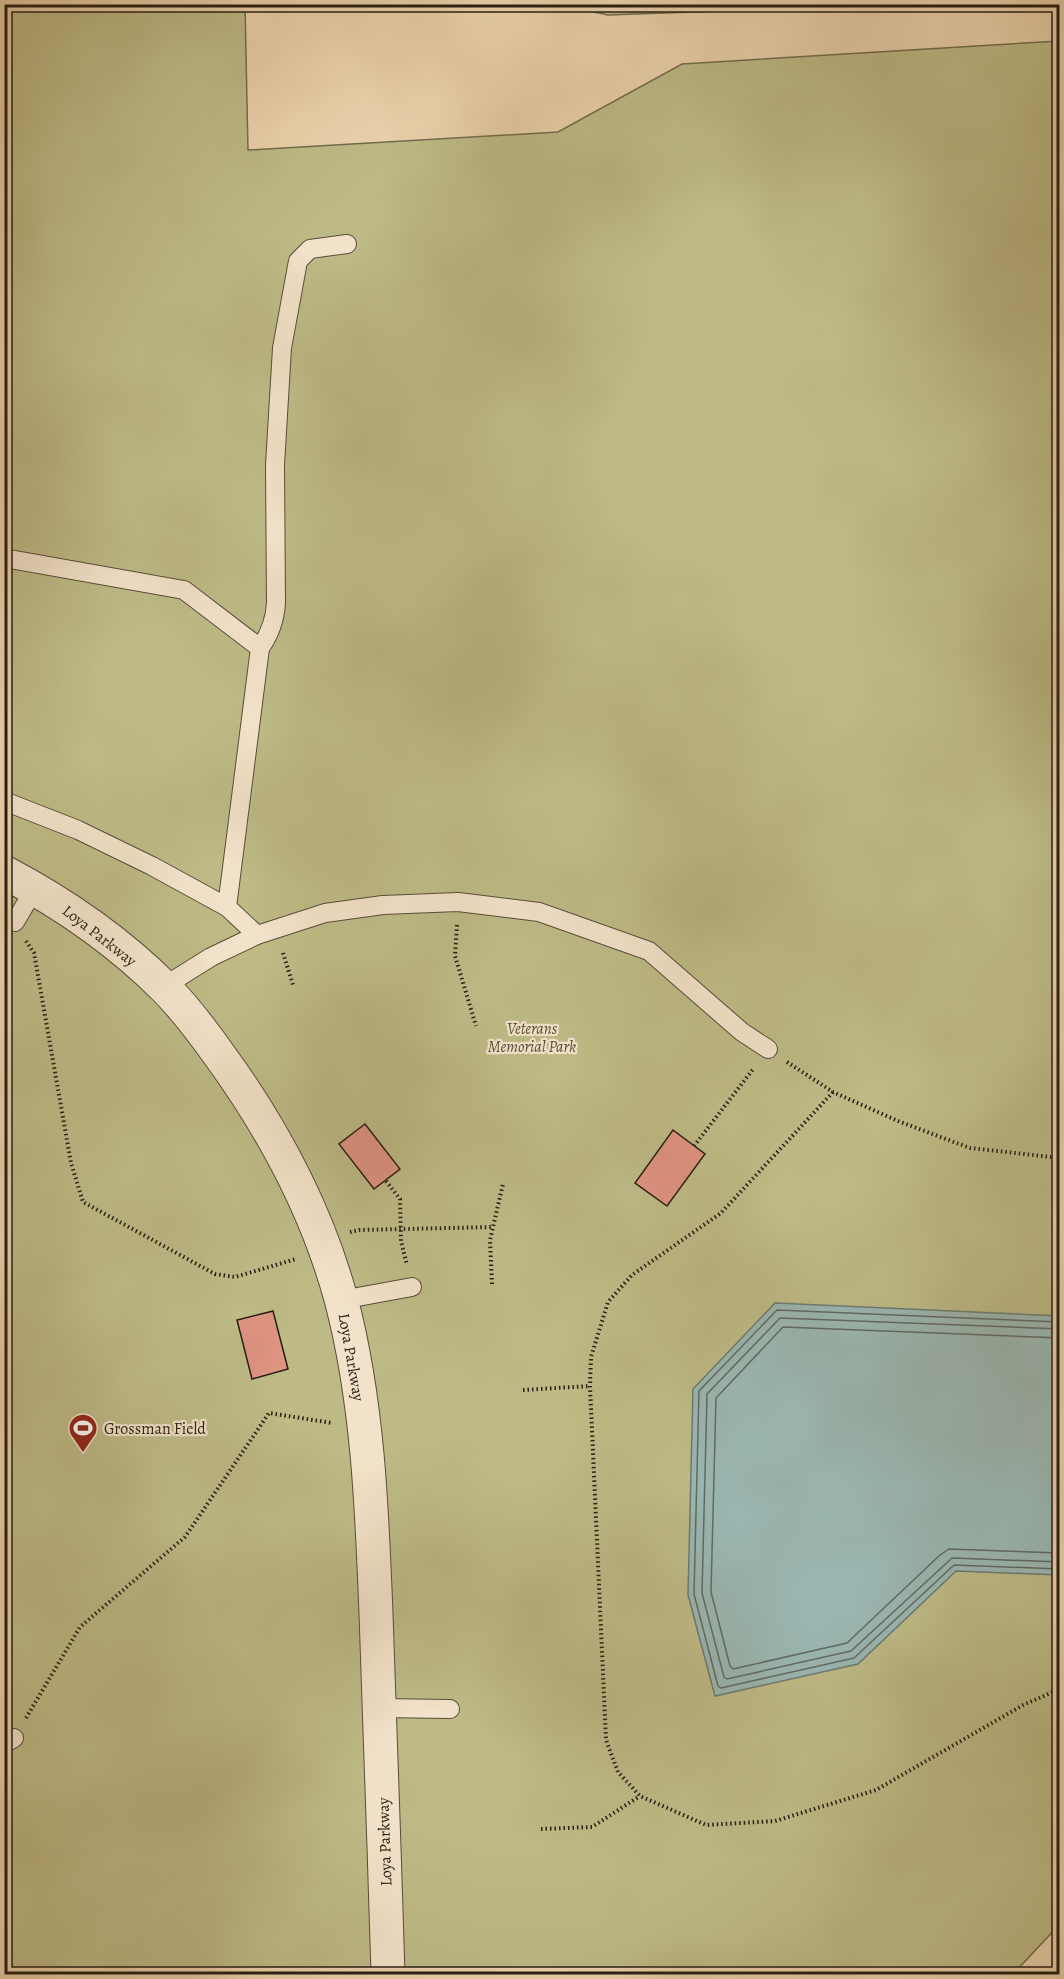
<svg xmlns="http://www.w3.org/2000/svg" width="1064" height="1979" viewBox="0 0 1064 1979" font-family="Alegreya,serif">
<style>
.green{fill:#bdba86;stroke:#726c4d;stroke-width:1.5}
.water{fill:#9ab6b1;stroke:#6c7a72;stroke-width:1.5}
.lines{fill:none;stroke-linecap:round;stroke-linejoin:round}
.shore{stroke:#616a62;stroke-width:1.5}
.building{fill:#df9381;stroke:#281f14;stroke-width:1.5}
.service-casing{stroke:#594c3a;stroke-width:20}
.minor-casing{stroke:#594c3a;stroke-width:35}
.path{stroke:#281f14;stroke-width:4;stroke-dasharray:1.5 3;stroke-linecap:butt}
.service{stroke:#f2e2c9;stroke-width:18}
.minor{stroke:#f2e2c9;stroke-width:33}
.labels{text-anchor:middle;stroke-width:4.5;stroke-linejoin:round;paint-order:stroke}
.street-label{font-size:16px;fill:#281f14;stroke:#f2e2c9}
.park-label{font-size:16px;font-style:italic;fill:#554e36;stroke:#f2e2c9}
.poi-label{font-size:16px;fill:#281f14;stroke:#f2e2c9;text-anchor:start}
</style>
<rect width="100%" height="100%" fill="#ebd2ac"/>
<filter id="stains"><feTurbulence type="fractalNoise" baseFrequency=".00333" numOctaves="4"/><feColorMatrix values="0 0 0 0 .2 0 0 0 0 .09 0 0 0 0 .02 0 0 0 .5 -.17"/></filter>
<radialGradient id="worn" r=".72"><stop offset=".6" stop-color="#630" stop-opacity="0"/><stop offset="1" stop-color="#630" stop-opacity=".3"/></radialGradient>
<g class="green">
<polygon points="5,5 245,5 248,150 558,132 682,64 1059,41 1059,1925 1013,1974 5,1974"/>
<polygon points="560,5 891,5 608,15"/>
</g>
<polygon class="water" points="775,1303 1059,1316 1059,1575 956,1571 858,1664 715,1696 688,1595 693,1389"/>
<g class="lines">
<g class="shore">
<polyline points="1060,1322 777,1310 699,1391 694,1594 718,1686 721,1688 854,1658 954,1565 1060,1569"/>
<polyline points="1060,1329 780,1318 707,1394 702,1593 724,1677 727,1679 851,1651 952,1558 1060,1562"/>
<polyline points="1060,1338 783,1327 716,1398 711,1592 730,1666 733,1669 847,1643 940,1555 949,1549 1060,1553"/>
</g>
</g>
<g class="building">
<polygon points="365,1124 400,1169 374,1189 339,1144"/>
<polygon points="673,1130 705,1154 667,1206 635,1183"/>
<polygon points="273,1311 288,1369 252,1379 237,1320"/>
</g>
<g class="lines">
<g class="service-casing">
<g id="service">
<polyline points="4,558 184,590 260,648 227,907"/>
<path d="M 260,648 C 270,634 275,621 276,603 L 275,465 L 282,348 L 298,261 L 310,249 L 347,244"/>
<polyline points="4,801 78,830 152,866 227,907 257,935"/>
<polyline points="15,922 35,888"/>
<polyline points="163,987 211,957 257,935 325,913 383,905 458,902 539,912 649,951 742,1032 768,1049"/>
<polyline points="341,1300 412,1287"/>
<polyline points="380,1708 450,1709"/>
<polyline points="4,1744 14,1738"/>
</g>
</g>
<g class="minor-casing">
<path id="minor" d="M 4,872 C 63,903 118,941 165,988 C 186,1009 203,1032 220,1056 C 273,1129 317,1211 341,1299 C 368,1401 372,1509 376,1614 C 381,1734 384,1854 388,1974"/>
</g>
<g class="path">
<polyline points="457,925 455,956 476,1026"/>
<polyline points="26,941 34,953 71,1163 83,1202 215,1274 235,1277 296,1259"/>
<polyline points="283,953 293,985"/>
<polyline points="787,1062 833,1092 898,1121 970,1148 1060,1158"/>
<polyline points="833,1092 721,1213 632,1275 608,1302 591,1357 590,1386 606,1740 618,1772 640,1796 706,1825 775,1821 876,1790 1023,1705 1060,1689"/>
<polyline points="694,1146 754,1068"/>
<polyline points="386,1181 400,1199 401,1241 407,1265"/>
<polyline points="350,1232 359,1230 493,1227"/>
<polyline points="492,1284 490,1240 503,1184"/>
<polyline points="523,1390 590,1386"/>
<polyline points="26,1718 80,1627 185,1537 269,1413 332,1423"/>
<polyline points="541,1829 592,1827 640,1796"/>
</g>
<use href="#service" class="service"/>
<use href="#minor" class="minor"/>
</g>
<defs>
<g id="stadium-pin" transform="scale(1.5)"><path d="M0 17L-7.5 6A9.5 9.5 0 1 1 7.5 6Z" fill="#8f2418" stroke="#f2e2c9"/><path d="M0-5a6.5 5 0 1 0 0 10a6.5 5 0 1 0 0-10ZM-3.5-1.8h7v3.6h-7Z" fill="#fff"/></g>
</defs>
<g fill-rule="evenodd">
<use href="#stadium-pin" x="83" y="1428"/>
</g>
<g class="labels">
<g class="street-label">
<text transform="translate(100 935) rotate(38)" y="6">Loya Parkway</text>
<text transform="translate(352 1357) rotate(80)" y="6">Loya Parkway</text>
<text transform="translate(384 1842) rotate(-92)" y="6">Loya Parkway</text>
</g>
<g class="park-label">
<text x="532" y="1034">Veterans<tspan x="532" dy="18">Memorial Park</tspan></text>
</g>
<g class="poi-label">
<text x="104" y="1434">Grossman Field</text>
</g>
</g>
<rect width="1064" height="1979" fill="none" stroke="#ebd2ac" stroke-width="24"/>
<rect x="6" y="6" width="1052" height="1967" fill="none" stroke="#281f14" stroke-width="3"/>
<rect x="12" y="12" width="1040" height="1955" fill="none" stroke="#281f14" stroke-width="1.5"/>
<rect width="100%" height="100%" filter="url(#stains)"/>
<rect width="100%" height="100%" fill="url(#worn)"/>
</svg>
